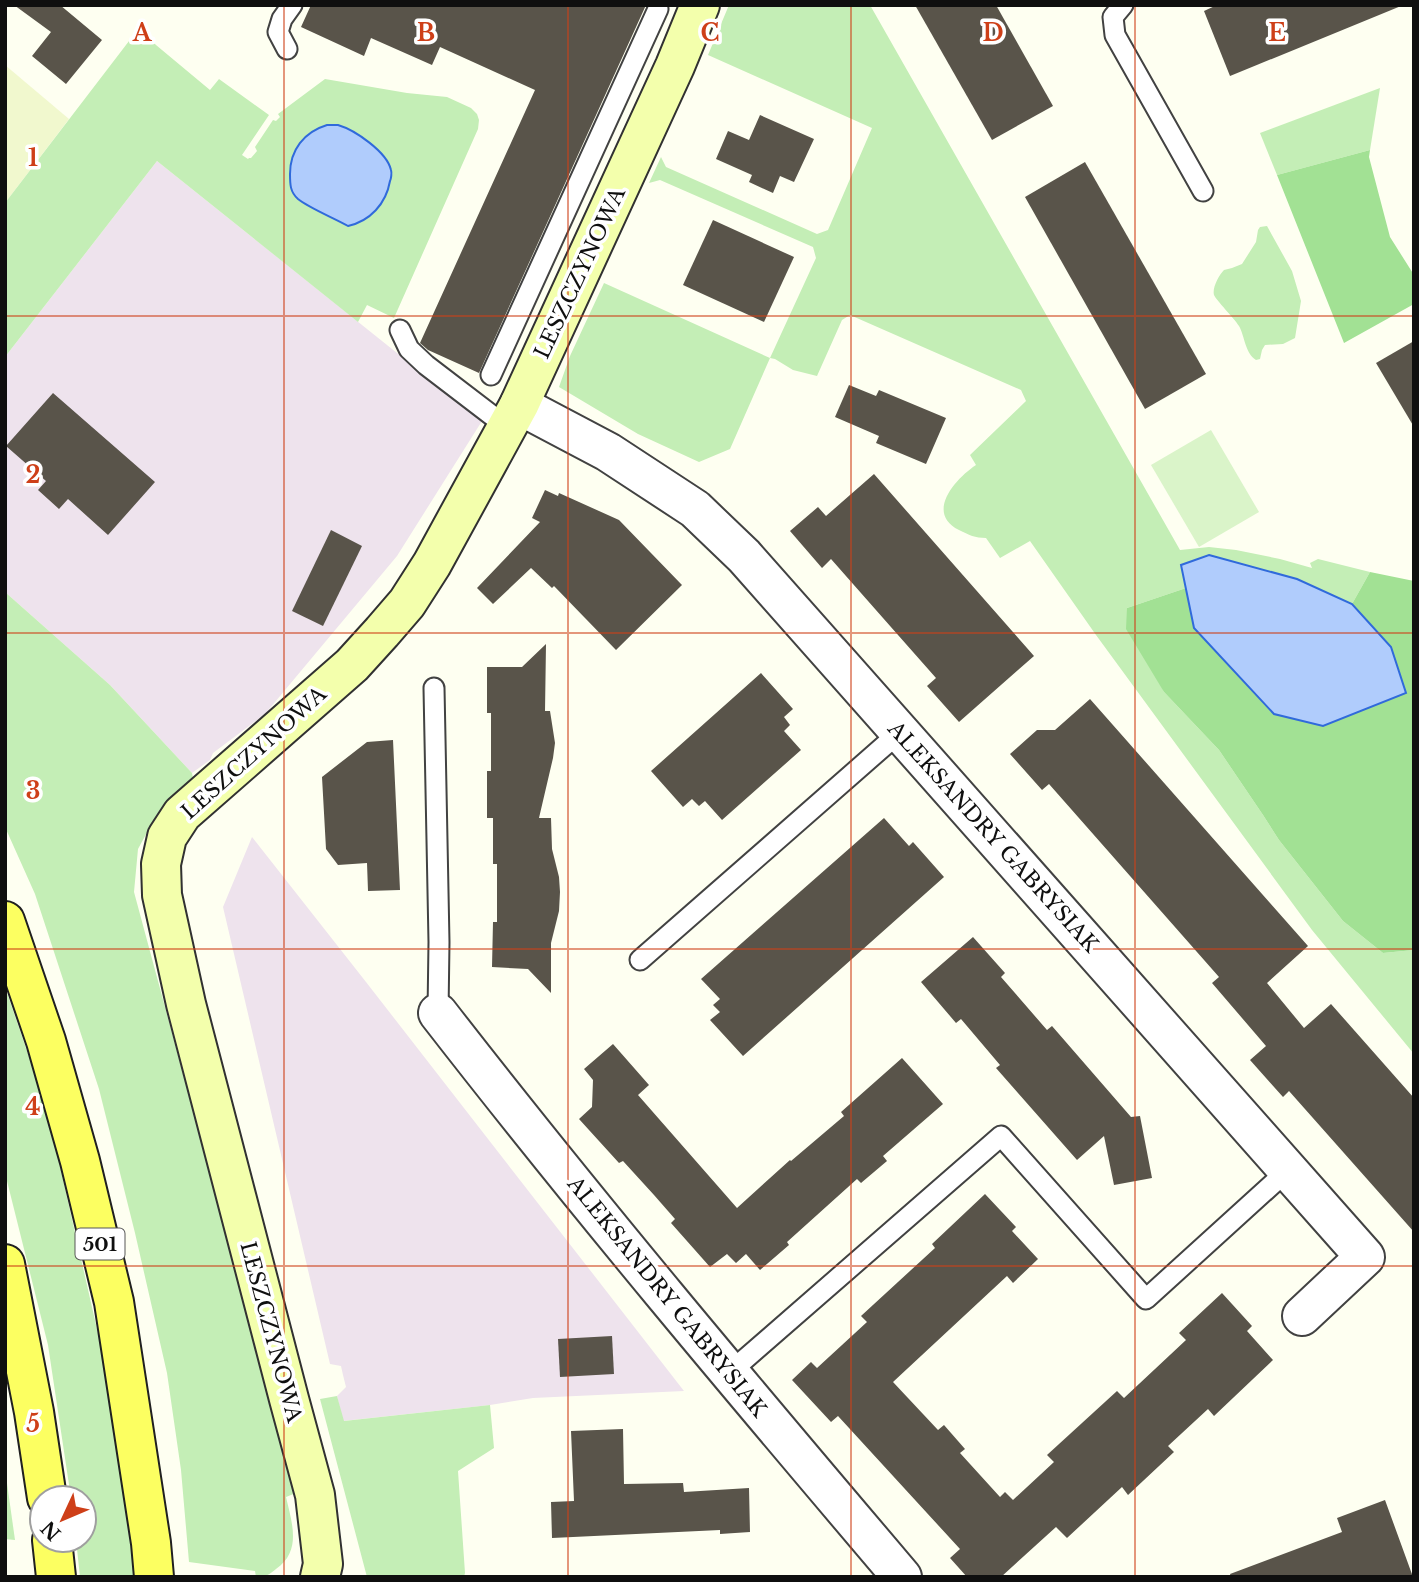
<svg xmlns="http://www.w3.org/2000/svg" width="1419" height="1582" viewBox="0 0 1419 1582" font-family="'Libre Baskerville',serif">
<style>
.industrial{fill:#eee3ed}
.farmland{fill:#f1f8ce}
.green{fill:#c4eeb6}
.forest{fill:#a2e194}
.pitch{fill:#daf4c9}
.water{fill:#b0ccfc;stroke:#306adb;stroke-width:2}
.building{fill:#59544a}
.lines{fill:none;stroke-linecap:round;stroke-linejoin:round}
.lane-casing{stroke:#424242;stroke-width:23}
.street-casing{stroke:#424242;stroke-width:42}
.secondary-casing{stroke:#313131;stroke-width:42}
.primary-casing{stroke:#202020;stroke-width:42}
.lane{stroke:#fff;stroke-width:19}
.street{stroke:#fff;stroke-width:38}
.secondary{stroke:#f3ffac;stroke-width:38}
.primary{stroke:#fcff61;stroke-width:38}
.grid{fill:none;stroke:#ce3f18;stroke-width:2;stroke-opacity:0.55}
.labels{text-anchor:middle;stroke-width:7;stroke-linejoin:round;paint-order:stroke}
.shield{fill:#fff;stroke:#575757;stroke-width:2}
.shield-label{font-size:19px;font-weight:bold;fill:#0f0f0f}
.street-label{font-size:21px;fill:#0f0f0f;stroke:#fff}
.grid-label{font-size:23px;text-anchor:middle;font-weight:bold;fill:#ce3f18;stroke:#fff;stroke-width:7;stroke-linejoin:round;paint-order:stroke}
</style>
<rect width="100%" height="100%" fill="#fefff1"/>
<g class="industrial">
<polygon points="157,161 482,421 397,556 265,714 213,753 210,760 192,773 110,685 5,592 5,357"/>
<polygon points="252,837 366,982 684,1391 533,1398 490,1405 343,1421 337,1396 346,1387 343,1375 341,1366 330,1364 223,907"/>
</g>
<polygon class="farmland" points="5,65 69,119 5,203"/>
<g class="green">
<path d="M 729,5 L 870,5 L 1180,550 L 1209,547 L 1236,550 L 1280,559 L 1312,568 L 1310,563 L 1318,559 L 1370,572 L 1352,604 L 1297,579 L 1181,565 L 1186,588 L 1127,608 L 1164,692 L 1219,750 L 1263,815 L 1279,840 L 1343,921 L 1383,953 L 1414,950 L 1414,1054 L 1312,930 L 1096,635 L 1030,541 L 1000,558 L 986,538 C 975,538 969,535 959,530 C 925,513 955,479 976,465 L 970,455 L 1026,401 L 1021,390 L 850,315 L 842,320 L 817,376 L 793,370 L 775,359 L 770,358 L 730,449 L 699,462 L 638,434 L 559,387 L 570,356 L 604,283 L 770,358 L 816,258 L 813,247 L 660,180 L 649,183 L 661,157 L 666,167 L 817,234 L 828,230 L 872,128 L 708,55 Z"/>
<polygon points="139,28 156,45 210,90 219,79 269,115 242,155 248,159 249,158 251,158 257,151 255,147 273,120 276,121 280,117 278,114 325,79 407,93 447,97 471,108 477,114 479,120 478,129 394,318 367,305 358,322 157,161 5,357 5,203"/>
<polygon points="1380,88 1370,150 1277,175 1260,133"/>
<path d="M 1267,226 L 1292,271 L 1301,301 L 1295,338 L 1283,344 L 1265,345 L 1262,350 L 1260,359 L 1256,360 C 1245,353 1245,337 1239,326 C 1234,318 1216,300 1214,295 C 1212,288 1219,275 1224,270 L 1232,268 L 1242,264 L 1256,242 L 1258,230 L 1260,227 Z"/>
<path d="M 5,592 L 110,685 L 192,773 L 194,784 L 151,825 L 138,849 L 134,892 L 296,1493 L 286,1497 C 292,1523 302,1551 276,1569 C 269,1575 265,1577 256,1577 L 255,1571 L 189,1562 L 181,1470 L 167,1373 L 135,1233 L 99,1089 L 35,894 L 5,827 Z"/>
<polygon points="5,987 47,1109 99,1338 128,1506 134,1577 80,1577 76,1540 84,1540 84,1498 71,1498 48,1345 5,1173"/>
<polygon points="337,1396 344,1421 490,1405 494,1448 458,1471 465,1573 464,1577 367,1577 320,1399"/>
<polygon points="5,1469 15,1540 5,1539"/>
</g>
<g class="forest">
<polygon points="1370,150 1369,157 1390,237 1414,275 1414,304 1344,343 1277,175"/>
<polygon points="1370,572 1414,581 1414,950 1383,953 1343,921 1279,840 1263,815 1219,750 1164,692 1126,629 1127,608 1186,588 1194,628 1274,713 1323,726 1391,647 1352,604"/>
</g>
<polygon class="pitch" points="1211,430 1259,512 1199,547 1151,465"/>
<g class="water">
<path d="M 327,125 C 328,125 337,125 338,125 C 355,130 387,152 391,170 C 392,173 391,179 390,181 C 386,204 370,221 348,226 C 334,218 309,208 298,199 C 290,192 290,184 290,174 C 290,150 304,132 327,125 Z"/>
<polygon points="1209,555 1297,579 1352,604 1391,647 1406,693 1323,726 1274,714 1194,628 1181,565"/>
</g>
<g class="building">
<polygon points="14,5 60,5 102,40 66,84 32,56 51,32"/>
<polygon points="311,5 646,5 479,373 428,350 420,343 535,90 440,47 432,65 371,38 364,56 301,27"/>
<polygon points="915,5 996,5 1053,106 992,140"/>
<polygon points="1217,5 1401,5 1401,6 1230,76 1204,11"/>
<polygon points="760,115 814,139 794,182 780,176 773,193 749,182 752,175 716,159 728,131 749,140"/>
<polygon points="1085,162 1206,374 1145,409 1025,197"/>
<polygon points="713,220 794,257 764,322 683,285"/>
<polygon points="1414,341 1414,427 1376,363"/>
<polygon points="849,385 876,396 879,390 946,418 926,464 876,443 879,436 835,417"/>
<polygon points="53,393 155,482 108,535 68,499 59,509 38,490 46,481 6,446"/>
<polygon points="874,474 1034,656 959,722 927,686 936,678 883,618 831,559 822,568 790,531 818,507 826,516"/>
<polygon points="545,490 558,496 559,493 619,520 682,585 616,650 554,586 552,588 531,568 493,604 477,588 540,522 532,518"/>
<polygon points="331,530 362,546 323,626 292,611"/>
<polygon points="546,644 545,711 550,711 555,743 553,758 539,818 551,818 552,849 559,877 560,892 559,911 551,943 551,993 528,969 492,967 493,922 497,922 497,864 493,864 493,818 487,818 487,771 491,771 491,713 487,713 487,667 522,667"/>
<polygon points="761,673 793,709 784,717 790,725 784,731 801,750 722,820 705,801 699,806 692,799 683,807 651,771"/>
<polygon points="1090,699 1308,946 1267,983 1304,1028 1331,1004 1414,1098 1414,1232 1289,1091 1283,1097 1250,1060 1266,1046 1212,983 1219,977 1049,784 1042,790 1010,754 1037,730 1055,730"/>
<polygon points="393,740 400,890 368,891 367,863 338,865 326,849 322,777 367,742"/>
<polygon points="884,818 909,846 913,842 944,877 743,1056 710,1020 720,1012 713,1005 720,999 701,979"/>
<polygon points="973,937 1005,973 1001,977 1047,1030 1052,1026 1131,1117 1140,1116 1152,1178 1114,1185 1104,1136 1077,1160 996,1068 1000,1065 961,1019 956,1023 921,982"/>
<polygon points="613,1044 649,1085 638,1095 737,1208 790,1160 791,1161 844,1116 841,1112 902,1058 943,1104 883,1156 887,1161 861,1183 857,1179 787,1242 789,1245 760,1270 746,1254 736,1263 727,1254 710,1267 671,1223 675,1219 654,1195 623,1161 619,1163 579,1119 592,1107 593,1080 584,1069"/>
<polygon points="985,1194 1016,1227 1012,1231 1038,1259 1013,1283 1007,1276 893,1382 938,1430 944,1425 965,1449 960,1453 1000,1497 1005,1492 1013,1500 1054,1462 1047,1455 1117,1391 1124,1398 1186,1340 1179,1333 1222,1293 1252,1326 1247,1331 1273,1360 1214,1416 1208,1409 1168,1446 1174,1452 1128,1495 1122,1487 1067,1538 1056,1527 1001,1577 967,1577 950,1558 960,1549 838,1416 831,1422 792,1380 811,1362 817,1368 867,1322 861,1316 935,1248 932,1244"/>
<polygon points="612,1336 614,1374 560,1377 558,1339"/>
<polygon points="623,1429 624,1484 683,1483 684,1492 749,1488 750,1532 720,1534 720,1530 552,1538 551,1502 574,1501 571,1431"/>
<polygon points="1385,1500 1413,1577 1231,1577 1230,1574 1342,1532 1337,1518"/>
</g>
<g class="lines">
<g class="lane-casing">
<g id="lane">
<polyline points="1123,5 1113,17 1115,35 1203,191"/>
<polyline points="287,49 278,32 282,19 292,5"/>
<polyline points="400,330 409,349 426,365 507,427"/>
<polyline points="491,375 658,9"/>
<polyline points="434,688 439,942 438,1013"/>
<polyline points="640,960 900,732"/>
<polyline points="729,1373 1001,1136 1146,1299 1288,1170"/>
</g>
</g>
<g class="street-casing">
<g id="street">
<polyline points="519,405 608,452 695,509 744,556 1365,1257 1302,1316"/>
<path d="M 438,1013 C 587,1205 744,1391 902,1577"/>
</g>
</g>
<g class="secondary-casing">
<polyline id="secondary" points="320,1577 323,1564 315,1495 289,1399 186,1004 162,895 161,864 167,837 182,814 352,665 382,632 407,603 432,564 519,405 675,66 700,5"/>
</g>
<g class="primary-casing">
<g id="primary">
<polyline points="5,921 46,1041 80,1161 114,1302 151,1543 154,1577"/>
<polyline points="5,1264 34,1412 47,1498"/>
<polyline points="52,1540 56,1577"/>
</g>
</g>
<use href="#lane" class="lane"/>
<use href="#street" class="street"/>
<use href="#secondary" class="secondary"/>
<use href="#primary" class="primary"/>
</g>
<path class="grid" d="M 284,5 L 284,1577M 568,5 L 568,1577M 851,5 L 851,1577M 1135,5 L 1135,1577M 5,316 L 1414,316M 5,633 L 1414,633M 5,949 L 1414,949M 5,1266 L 1414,1266"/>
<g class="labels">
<rect class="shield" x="75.5" y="1228.5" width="49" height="31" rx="5"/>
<g class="shield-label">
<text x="100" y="1251">501</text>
</g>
<g class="street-label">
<text transform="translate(580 273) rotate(-65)" y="7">LESZCZYNOWA</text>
<text transform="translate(254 753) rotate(-42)" y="7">LESZCZYNOWA</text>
<text transform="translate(993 837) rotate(48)" y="7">ALEKSANDRY GABRYSIAK</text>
<text transform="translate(667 1297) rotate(51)" y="7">ALEKSANDRY GABRYSIAK</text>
<text transform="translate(271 1332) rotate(75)" y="7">LESZCZYNOWA</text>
</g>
</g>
<g class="grid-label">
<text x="142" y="41">A</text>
<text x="426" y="41">B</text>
<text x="710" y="41">C</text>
<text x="993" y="41">D</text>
<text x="1277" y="41">E</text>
<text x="33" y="166">1</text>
<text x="33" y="483">2</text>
<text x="33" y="799">3</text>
<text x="33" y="1115">4</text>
<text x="33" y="1432">5</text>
</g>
<rect width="1419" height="1582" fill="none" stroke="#0f0f0f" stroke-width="14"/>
<g transform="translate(63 1519) rotate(226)"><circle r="33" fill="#ffffff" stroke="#9f9f9f" stroke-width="2"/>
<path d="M0-5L12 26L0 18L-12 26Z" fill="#ce3f18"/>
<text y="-10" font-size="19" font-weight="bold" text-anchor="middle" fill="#0f0f0f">N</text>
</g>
</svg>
